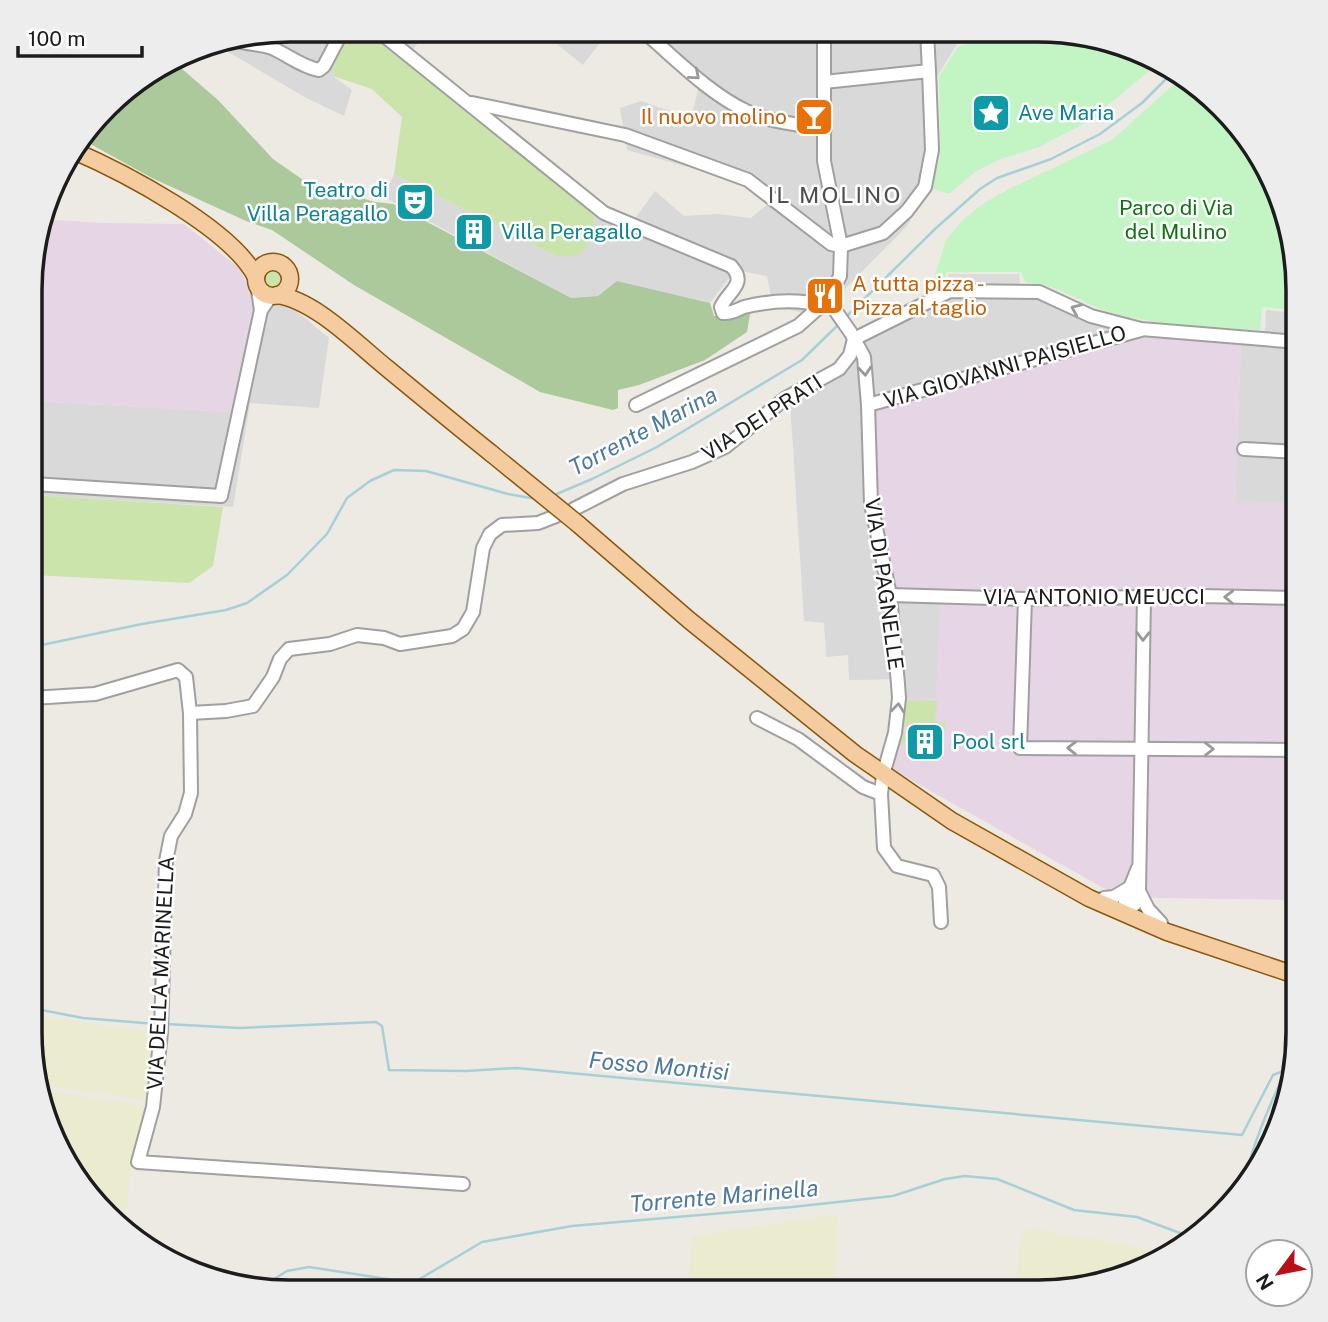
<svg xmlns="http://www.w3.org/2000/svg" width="1328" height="1322" viewBox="0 0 1328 1322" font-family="'Public Sans',sans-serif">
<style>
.residential{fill:#dad9d9}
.industrial{fill:#e6d5e4}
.farmland{fill:#eaebcf}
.grass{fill:#cbe4ac}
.forest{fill:#abc99a}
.park{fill:#c2f5c3}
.parking{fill:#dcdcdc}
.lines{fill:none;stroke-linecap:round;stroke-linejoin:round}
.stream{stroke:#a6d0d8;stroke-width:2.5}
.minor-casing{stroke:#a0a0a0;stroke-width:16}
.major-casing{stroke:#8a580b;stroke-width:19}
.minor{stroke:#fff;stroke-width:12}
.major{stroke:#f5cba0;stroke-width:16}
.major-bridge-casing{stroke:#8a580b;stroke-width:19;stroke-linecap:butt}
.major-bridge{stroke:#f5cba0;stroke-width:16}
.oneway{stroke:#999}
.labels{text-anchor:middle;stroke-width:5;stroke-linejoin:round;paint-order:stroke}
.culture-label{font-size:21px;fill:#0d838f;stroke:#fff;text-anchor:start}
.food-label{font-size:21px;fill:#c56008;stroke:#fff;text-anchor:end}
.park-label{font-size:21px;fill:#137215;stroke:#fff}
.street-label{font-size:21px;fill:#1c1c1c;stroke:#fff}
.neighbourhood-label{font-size:23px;letter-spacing:2px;fill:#4f4f4f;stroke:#fff}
.water-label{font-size:23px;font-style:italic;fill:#4d7a9e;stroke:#fff}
.rim{fill:none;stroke:#1c1c1c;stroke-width:3.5}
</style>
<rect width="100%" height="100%" fill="#ede9e3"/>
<g class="residential">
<polygon points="290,30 351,30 335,58 333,76 352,90 344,116 308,99 213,43"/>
<polygon points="365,30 429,30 405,59"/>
<polygon points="539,30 609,31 583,65"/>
<polygon points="629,31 986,32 957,44 937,77 938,157 930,185 907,226 845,289 823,316 773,307 767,276 735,270 710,303 617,281 598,296 571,298 384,197 394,174 558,257 593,236 594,212 631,224 655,191 684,216 717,214 751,218 768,204 743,182 627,150 620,108 641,101 691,118 699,87"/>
<polygon points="947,287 1038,287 1139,335 896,589 941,589 936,699 904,698 900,679 849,680 848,655 826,657 824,623 804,621 790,401 846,367 861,330"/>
<polygon points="281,298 329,338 319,408 250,403 233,507 33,495 34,401 231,412 254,300"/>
<polygon points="1266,310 1298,313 1298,460 1288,460 1284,503 1235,503 1241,343 1264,345"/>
</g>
<g class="industrial">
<polygon points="51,197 54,220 103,223 184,224 240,269 254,300 231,412 34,401 35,239"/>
<polygon points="1139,335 1241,343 1235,503 1284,502 1288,460 1298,460 1298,900 1160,898 1116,895 893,770 904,698 936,698 941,589 895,589 874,498 873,408"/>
</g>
<g class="farmland">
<polygon points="30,1015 155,1032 146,1100 37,1084 30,1049"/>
<polygon points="38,1089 148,1107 130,1172 127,1209 97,1203 83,1190 44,1116"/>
<polygon points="837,1215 835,1270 840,1292 688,1292 692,1236"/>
<polygon points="1040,1229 1062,1236 1101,1240 1144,1249 1164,1256 1122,1278 1055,1292 1015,1292 1020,1243 1026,1231"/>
<polygon points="941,1285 998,1292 930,1292"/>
</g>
<g class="grass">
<polygon points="351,30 365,30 443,88 594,212 593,236 581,255 558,257 394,174 402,117 372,89 333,76 335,58"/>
<circle cx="273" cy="278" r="13"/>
<polygon points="33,495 223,507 213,566 189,583 33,575"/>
<polygon points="906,700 937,701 935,722 945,722 945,731 934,727 910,723 903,729 906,740 900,747 897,746"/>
</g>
<polygon class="forest" points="174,62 218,100 273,159 306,182 375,202 393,204 571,298 598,296 617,281 710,303 714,316 750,314 747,332 705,360 639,385 618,390 618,408 613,410 540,392 354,285 272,230 246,221 152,178 85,141 84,136 119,94"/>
<g class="park">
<polygon points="993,32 1072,32 1160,62 1087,122 1039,147 998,160 975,172 949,194 930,188 940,158 939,77 958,47"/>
<path d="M 1182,77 L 1245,132 L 1284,206 L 1298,273 L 1298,310 L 1262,307 L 1260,330 C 1212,326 1160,326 1113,313 C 1084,305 1057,283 1026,283 L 1021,272 L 946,272 L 946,285 L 925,296 L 932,285 L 946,240 L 963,220 L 984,203 L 1009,189 L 1112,140 Z"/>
</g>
<polygon class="parking" points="948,274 1019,274 1020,287 949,287"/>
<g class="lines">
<g class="stream">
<polyline points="846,317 935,229 980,189 997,178 1051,159 1100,134 1142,103 1175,70"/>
<polyline points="552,496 592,479 657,447 802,360 839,324"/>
<polyline points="32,647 142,624 226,610 247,603 287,575 327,534 347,498 370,481 394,470 426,471 508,494 536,499"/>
<polyline points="31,1008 83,1018 156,1024"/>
<polyline points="166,1024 239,1028 376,1022 382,1026 389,1070 466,1071 516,1068 1242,1135 1273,1075 1286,1070"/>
<path d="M 1246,1182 C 1246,1160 1279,1077 1294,1061"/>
<polyline points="260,1288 287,1271 309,1267 413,1283 482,1242 572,1226 792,1207 893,1196 945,1179 965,1176 997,1179 1074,1210 1137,1217 1196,1239"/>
</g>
<g class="minor-casing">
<g id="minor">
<path d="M 377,30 L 604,213 L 731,266 C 748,284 728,291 721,307 L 723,313 C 732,314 736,310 744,307 C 769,301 796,299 821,305"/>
<path d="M 643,31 C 675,58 707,92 746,111 C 770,122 798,125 825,128"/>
<polyline points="824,31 824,161 841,246 840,276 828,300"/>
<polyline points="927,32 929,71"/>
<path d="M 233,39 C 245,45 259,43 272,48 C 288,55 302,67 319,70 L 324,66 L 343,30"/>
<polyline points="824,82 929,71 932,150 925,187 907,211 883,233 841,246"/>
<polyline points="472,103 625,135 748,180 831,244 841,246"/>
<polyline points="257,284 261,310"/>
<polyline points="828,300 851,333 864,357 868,405 871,504 890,595 898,684 899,698 895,733 883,775 881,794 884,848 897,866 933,875 939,887 941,922"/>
<polyline points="854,339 950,291 1039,292 1091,316 1141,329 1298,342"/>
<polyline points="636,405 798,326 825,302"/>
<polyline points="868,405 1141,330"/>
<polyline points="1244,449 1298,452"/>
<polyline points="33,484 221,496 261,310 271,296"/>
<polyline points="574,509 623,484 692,462 725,447 786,398 839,369 850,355 854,339"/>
<polyline points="890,595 1025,599 1202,596 1298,598"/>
<polyline points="1025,599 1020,748 1298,750"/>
<polyline points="32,698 95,694 178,670 186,677 190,713 191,793 185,814 171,836 166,861 161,1033 153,1107 138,1162 463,1184"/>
<polyline points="190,713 226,711 253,706 273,677 280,659 289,649 330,644 357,635 384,638 400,644 452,636 463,629 473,612 483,548 490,534 502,525 538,523 556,516"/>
<polyline points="757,718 798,739 863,787 881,794"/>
<polyline points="1138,868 1125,900 1125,914 1135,904 1139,891 1144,598"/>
<polyline points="1139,891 1148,909 1161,923"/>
<polyline points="1104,898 1114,897 1129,888"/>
</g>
</g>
<g class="major-casing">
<g id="major">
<path d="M 72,150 C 123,172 231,228 256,277"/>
<circle cx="273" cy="279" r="17"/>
<path d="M 277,295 C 315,300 358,345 388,369 C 422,397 457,426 492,454"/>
<polyline points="578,524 689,620 855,754 952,821 1089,898 1167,932 1298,976"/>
</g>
</g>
<use href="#minor" class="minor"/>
<use href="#major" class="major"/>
<g class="major-bridge-casing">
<polyline id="major-bridge" points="492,454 578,524"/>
</g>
<use href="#major-bridge" class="major-bridge"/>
</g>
<defs><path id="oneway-chevron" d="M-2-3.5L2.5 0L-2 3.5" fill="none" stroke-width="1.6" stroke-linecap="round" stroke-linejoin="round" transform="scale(1.75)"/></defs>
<g class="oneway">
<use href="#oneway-chevron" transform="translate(695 75) rotate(40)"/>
<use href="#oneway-chevron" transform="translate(1076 309) rotate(-156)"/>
<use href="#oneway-chevron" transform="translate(865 371) rotate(85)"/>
<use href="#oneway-chevron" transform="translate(1229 597) rotate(-178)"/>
<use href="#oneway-chevron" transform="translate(1143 636) rotate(91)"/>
<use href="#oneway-chevron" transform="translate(898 708) rotate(-84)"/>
<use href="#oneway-chevron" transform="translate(1072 748) rotate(-179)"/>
<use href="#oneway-chevron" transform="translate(1209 749)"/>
</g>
<defs>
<g id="sight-square" transform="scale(2.0125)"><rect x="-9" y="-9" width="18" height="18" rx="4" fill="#0f9aa8" stroke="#fff"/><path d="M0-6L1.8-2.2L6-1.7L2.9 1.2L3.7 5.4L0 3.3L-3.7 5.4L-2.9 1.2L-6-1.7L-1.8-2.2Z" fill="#fff"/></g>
<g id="bar-square" transform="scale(2.0125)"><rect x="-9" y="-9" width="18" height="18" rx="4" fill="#e8710a" stroke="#fff"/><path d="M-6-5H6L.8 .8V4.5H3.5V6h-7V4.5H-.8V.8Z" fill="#fff"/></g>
<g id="theatre-square" transform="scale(2.0125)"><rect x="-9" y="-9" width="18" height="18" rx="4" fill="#0f9aa8" stroke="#fff"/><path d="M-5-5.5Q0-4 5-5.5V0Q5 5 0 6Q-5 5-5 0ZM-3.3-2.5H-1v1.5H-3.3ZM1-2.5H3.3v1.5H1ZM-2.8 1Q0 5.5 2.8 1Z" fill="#fff"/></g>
<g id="building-square" transform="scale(2.0125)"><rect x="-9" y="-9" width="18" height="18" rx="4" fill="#0f9aa8" stroke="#fff"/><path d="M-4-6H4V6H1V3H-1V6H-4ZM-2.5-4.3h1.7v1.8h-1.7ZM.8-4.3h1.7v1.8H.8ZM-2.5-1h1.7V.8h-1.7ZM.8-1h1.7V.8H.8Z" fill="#fff"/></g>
<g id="restaurant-square" transform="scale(2.0125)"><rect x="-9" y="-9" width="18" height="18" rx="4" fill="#e8710a" stroke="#fff"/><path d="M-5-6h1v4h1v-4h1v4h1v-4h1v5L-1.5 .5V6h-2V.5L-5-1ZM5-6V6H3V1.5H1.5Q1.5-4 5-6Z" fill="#fff"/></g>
</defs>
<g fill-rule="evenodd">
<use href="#sight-square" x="991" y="113"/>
<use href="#bar-square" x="814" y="117"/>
<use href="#theatre-square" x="415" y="202"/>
<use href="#building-square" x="474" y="232"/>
<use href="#restaurant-square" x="825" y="296"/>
<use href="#building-square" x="925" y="742"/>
</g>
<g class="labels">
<g class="culture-label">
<text x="1018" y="120">Ave Maria</text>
<text x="388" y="197" text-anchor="end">Teatro di<tspan x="388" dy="24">Villa Peragallo</tspan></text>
<text x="501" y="239">Villa Peragallo</text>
<text x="952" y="749">Pool srl</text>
</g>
<g class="food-label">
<text x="787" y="124">Il nuovo molino</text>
<text x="852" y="291" text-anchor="start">A tutta pizza -<tspan x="852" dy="24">Pizza al taglio</tspan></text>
</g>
<g class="park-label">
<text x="1176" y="215">Parco di Via<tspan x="1176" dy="24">del Mulino</tspan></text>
</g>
<g class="street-label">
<text transform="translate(1005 367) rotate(-16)" y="7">VIA GIOVANNI PAISIELLO</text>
<text transform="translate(762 418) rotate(-33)" y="7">VIA DEI PRATI</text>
<text transform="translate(884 584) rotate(82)" y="7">VIA DI PAGNELLE</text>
<text x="1094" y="604">VIA ANTONIO MEUCCI</text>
<text transform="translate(161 973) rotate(-87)" y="7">VIA DELLA MARINELLA</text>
</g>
<g class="neighbourhood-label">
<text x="835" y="203">IL MOLINO</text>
</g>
<g class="water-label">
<text transform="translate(643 431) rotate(-28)" y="8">Torrente Marina</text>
<text transform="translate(659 1066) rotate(5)" y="8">Fosso Montisi</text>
<text transform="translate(724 1196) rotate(-5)" y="8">Torrente Marinella</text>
</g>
</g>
<path d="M0 0H1328V1322H0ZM290 42H1038A248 248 0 0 1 1286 290V1032A248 248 0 0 1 1038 1280H290A248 248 0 0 1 42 1032V290A248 248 0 0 1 290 42Z" fill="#ededed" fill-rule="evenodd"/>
<path class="rim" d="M290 42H1038A248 248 0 0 1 1286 290V1032A248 248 0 0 1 1038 1280H290A248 248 0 0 1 42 1032V290A248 248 0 0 1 290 42Z"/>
<g transform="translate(1279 1273) rotate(238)"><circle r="33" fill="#ffffff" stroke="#a4a4a4" stroke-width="2"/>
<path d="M0-5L12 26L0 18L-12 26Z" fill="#ba0e19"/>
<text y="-10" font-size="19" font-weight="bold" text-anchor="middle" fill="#1c1c1c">N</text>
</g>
<path d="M18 46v10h124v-10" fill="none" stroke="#1c1c1c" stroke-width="3.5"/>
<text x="28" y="46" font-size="21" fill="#1c1c1c" stroke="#ffffff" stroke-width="5" paint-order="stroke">100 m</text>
</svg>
